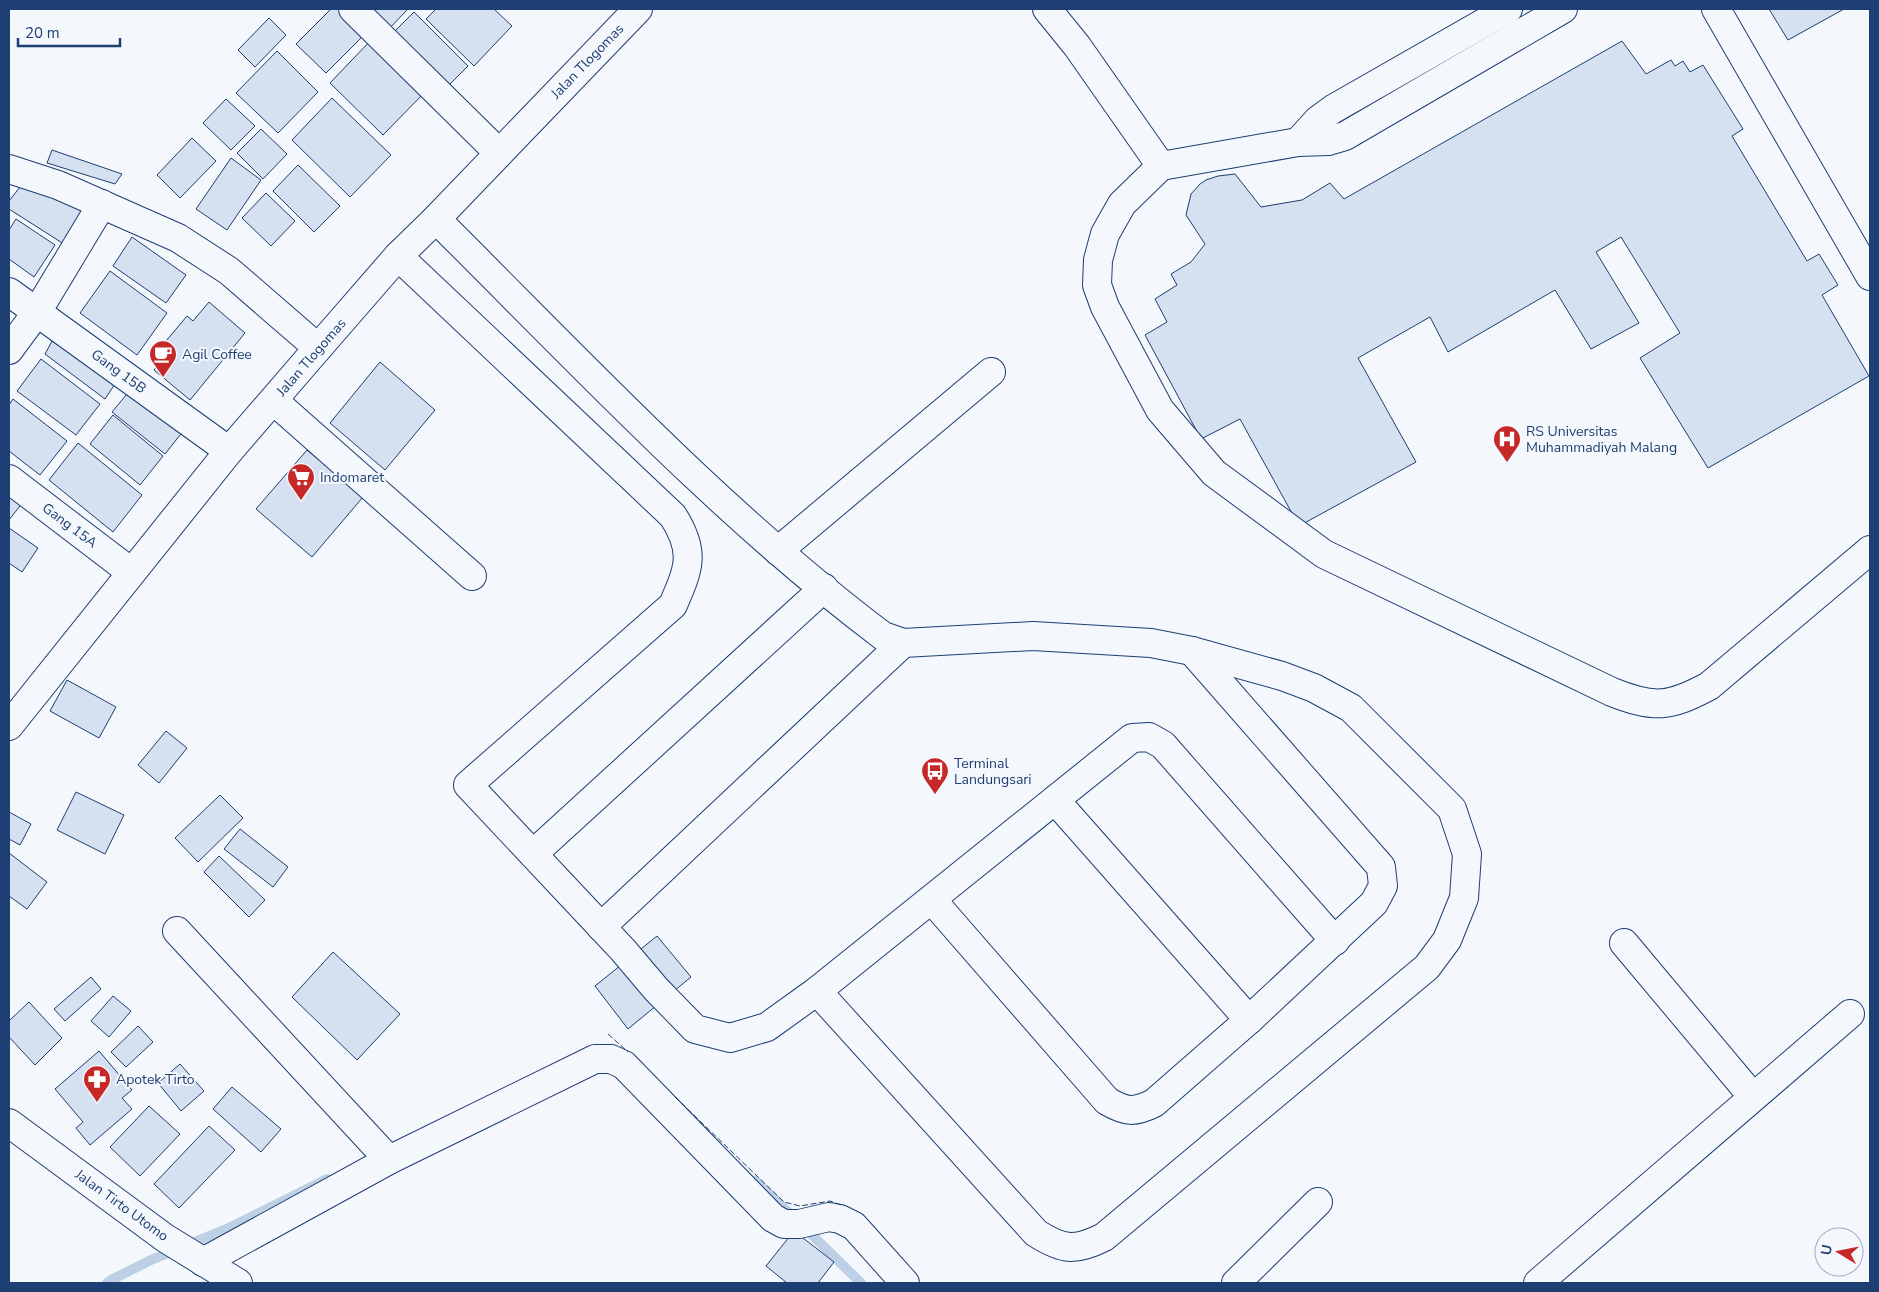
<svg xmlns="http://www.w3.org/2000/svg" width="1879" height="1292" viewBox="0 0 1879 1292" font-family="'Nunito Sans',sans-serif">
<style>
.lines{fill:none;stroke-linecap:round;stroke-linejoin:round}
.stream{stroke:#bed0e5;stroke-width:10}
.building{fill:#d5e0f0;stroke:#1d3f73}
.minor-casing{stroke:#1d3f73;stroke-width:30}
.major-casing{stroke:#1d3f73;stroke-width:30}
.minor{stroke:#f4f7fb;stroke-width:28}
.major{stroke:#f4f7fb;stroke-width:28}
.fence{stroke:#1d3f73;stroke-width:1;stroke-dasharray:6 2.5;stroke-linecap:butt}
.labels{text-anchor:middle;stroke-width:4;stroke-linejoin:round;paint-order:stroke}
.street-label{font-size:14px;fill:#1d3f73;stroke:#f4f7fb}
.poi-label{font-size:14px;fill:#1d3f73;stroke:#f4f7fb;text-anchor:start}
</style>
<rect width="100%" height="100%" fill="#f4f7fb"/>
<g class="lines">
<g class="stream">
<polyline points="755,1181 789,1213"/>
<polyline points="811,1234 861,1283"/>
<polyline points="107,1283 111,1280 151,1260 231,1227 327,1179"/>
</g>
</g>
<g class="building">
<polygon points="331,9 344,9 367,32 326,73 296,44"/>
<polygon points="359,9 408,9 384,34"/>
<polygon points="436,9 494,9 512,26 474,66 426,19"/>
<polygon points="1769,9 1844,9 1788,40"/>
<polygon points="414,12 468,66 446,88 391,35"/>
<polygon points="269,18 286,35 255,67 238,50"/>
<polygon points="373,38 427,90 383,135 330,83"/>
<polygon points="1622,41 1646,74 1671,60 1675,66 1683,61 1690,72 1703,65 1743,129 1732,136 1807,261 1819,254 1838,285 1822,295 1869,376 1708,468 1640,358 1680,333 1621,237 1596,252 1639,323 1591,349 1555,290 1448,352 1430,317 1358,358 1416,462 1299,526 1240,419 1201,439 1145,335 1167,322 1155,299 1177,285 1171,274 1191,262 1205,244 1186,215 1191,194 1200,184 1206,180 1218,176 1235,174 1261,207 1302,200 1330,183 1344,199"/>
<polygon points="277,51 318,92 278,133 236,93"/>
<polygon points="332,98 391,155 350,197 292,140"/>
<polygon points="226,99 255,126 231,150 203,123"/>
<polygon points="261,129 287,154 263,179 237,153"/>
<polygon points="192,138 216,161 180,198 157,175"/>
<polygon points="52,150 122,174 115,184 47,163"/>
<polygon points="231,158 261,180 227,230 196,209"/>
<polygon points="298,165 340,206 314,232 273,191"/>
<polygon points="24,182 98,209 67,246 9,209 9,201"/>
<polygon points="266,193 295,221 271,246 242,218"/>
<polygon points="16,219 55,245 34,277 9,259 9,230"/>
<polygon points="132,237 186,275 166,303 113,266"/>
<polygon points="110,271 167,313 137,355 80,313"/>
<polygon points="209,302 245,333 190,400 154,370 168,353 161,347 187,316 193,321"/>
<polygon points="57,332 121,375 105,399 45,354"/>
<polygon points="41,359 100,404 76,435 17,391"/>
<polygon points="380,362 435,410 385,470 330,423"/>
<polygon points="132,388 188,425 165,454 112,412"/>
<polygon points="13,399 67,441 40,475 9,451 9,405"/>
<polygon points="113,415 163,456 140,485 90,444"/>
<polygon points="78,443 142,495 113,532 49,480"/>
<polygon points="307,450 363,497 312,557 256,509"/>
<polygon points="9,490 23,502 9,520"/>
<polygon points="9,528 38,548 22,572 9,563"/>
<polygon points="67,680 116,707 99,738 50,711"/>
<polygon points="166,731 187,748 159,783 138,765"/>
<polygon points="76,792 124,815 105,854 57,830"/>
<polygon points="220,795 243,818 198,862 175,838"/>
<polygon points="9,812 31,824 20,845 9,839"/>
<polygon points="240,829 288,867 273,887 224,849"/>
<polygon points="9,853 47,882 27,909 9,896"/>
<polygon points="219,856 265,900 249,917 204,872"/>
<polygon points="657,936 691,977 628,1029 595,986"/>
<polygon points="333,952 400,1014 357,1060 292,997"/>
<polygon points="91,977 101,989 65,1021 54,1009"/>
<polygon points="113,996 131,1011 109,1037 91,1021"/>
<polygon points="29,1002 62,1038 35,1065 9,1037 9,1021"/>
<polygon points="138,1026 153,1042 126,1067 111,1052"/>
<polygon points="99,1051 132,1090 122,1098 132,1109 90,1145 76,1128 83,1122 55,1089"/>
<polygon points="180,1064 204,1091 181,1111 158,1083"/>
<polygon points="232,1087 281,1129 261,1152 213,1109"/>
<polygon points="149,1106 180,1134 140,1176 110,1147"/>
<polygon points="209,1126 235,1150 179,1208 154,1184"/>
<polygon points="794,1231 834,1262 818,1283 787,1283 766,1266"/>
</g>
<g class="lines">
<g class="minor-casing">
<g id="minor">
<polyline points="353,9 499,153"/>
<path d="M 1047,9 L 1077,46 L 1161,166 L 1122,204 L 1105,234 L 1098,260 L 1097,285 L 1105,307 L 1160,410 L 1214,473 L 1324,554 L 1612,692 C 1654,709 1670,707 1709,686 L 1870,550"/>
<polyline points="1716,9 1870,276"/>
<polyline points="1298,142 1318,120 1333,109 1508,9"/>
<polyline points="1161,166 1298,142 1328,141 1345,136 1563,9"/>
<polyline points="9,169 58,185 178,238 229,271 318,348"/>
<path d="M 436,219 C 580,362 721,514 883,636 L 903,643 L 1033,636 L 1151,643 L 1192,651 L 1282,676 L 1314,688 L 1351,708 L 1452,809 L 1467,854 L 1464,898 L 1447,940 L 1427,967 L 1104,1237 C 1076,1251 1064,1251 1036,1233 L 817,991"/>
<path d="M 398,256 L 673,516 C 696,552 689,568 673,605 L 468,785 L 623,950 L 656,989 L 695,1029 L 730,1038 L 767,1027 L 817,991 L 1132,738 L 1149,737 L 1163,745 L 1335,941"/>
<polyline points="9,292 229,451"/>
<polyline points="9,350 37,312 102,204"/>
<polyline points="274,401 472,576"/>
<polyline points="9,479 131,572"/>
<polyline points="778,551 991,372"/>
<polyline points="1055,800 1249,1020"/>
<polyline points="533,854 824,588"/>
<path d="M 932,900 L 1107,1101 C 1126,1112 1134,1113 1154,1103 L 1249,1020 L 1374,903 L 1383,886 L 1381,867 L 1192,651"/>
<polyline points="601,927 903,643"/>
<polyline points="177,931 389,1160"/>
<polyline points="1624,943 1753,1097"/>
<polyline points="9,1123 165,1238 238,1283"/>
<polyline points="203,1262 389,1160 595,1059 611,1059 624,1065 773,1218 784,1224 799,1224 829,1217 840,1219 854,1226 905,1283"/>
<polyline points="1236,1283 1318,1202"/>
<polyline points="1538,1283 1850,1014"/>
</g>
</g>
<g class="major-casing">
<polyline id="major" points="9,726 229,451 318,348 398,256 436,219 638,9"/>
</g>
<use href="#minor" class="minor"/>
<use href="#major" class="major"/>
<g class="fence">
<polyline points="608,1034 628,1052"/>
<polyline points="675,1097 784,1202 800,1206 830,1201 844,1206"/>
</g>
</g>
<defs>
<g id="cafe-pin" transform="scale(1.4375)"><path d="M0 17L-7.5 6A9.5 9.5 0 1 1 7.5 6Z" fill="#c62828" stroke="#f4f7fb"/><path d="M-5.5-4.5H6V0H3Q3 3.5 0 3.5H-2.5Q-5.5 3.5-5.5 0ZM3-3.2v2h1.7v-2ZM-6 4.5H4V6H-6Z" fill="#fff"/></g>
<g id="hospital-pin" transform="scale(1.4375)"><path d="M0 17L-7.5 6A9.5 9.5 0 1 1 7.5 6Z" fill="#c62828" stroke="#f4f7fb"/><path d="M-5-5h3v3.5h4V-5h3V5h-3V1.5h-4V5h-3Z" fill="#fff"/></g>
<g id="supermarket-pin" transform="scale(1.4375)"><path d="M0 17L-7.5 6A9.5 9.5 0 1 1 7.5 6Z" fill="#c62828" stroke="#f4f7fb"/><path d="M-6-5.5h2.5l.6 2H6L4.5 2H-2.5L-4.4-4H-6ZM-1.5 3.2a1.3 1.3 0 1 0 .1 0ZM3 3.2a1.3 1.3 0 1 0 .1 0Z" fill="#fff"/></g>
<g id="bus-pin" transform="scale(1.4375)"><path d="M0 17L-7.5 6A9.5 9.5 0 1 1 7.5 6Z" fill="#c62828" stroke="#f4f7fb"/><path d="M-5-6H5V4H4V6H2V4H-2V6H-4V4H-5ZM-3.5-4V0h7V-4ZM-3.5 1.2v1.5H-2V1.2ZM2 1.2v1.5H3.5V1.2Z" fill="#fff"/></g>
<g id="pharmacy-pin" transform="scale(1.4375)"><path d="M0 17L-7.5 6A9.5 9.5 0 1 1 7.5 6Z" fill="#c62828" stroke="#f4f7fb"/><path d="M-2-6h4v4h4v4h-4v4h-4v-4h-4v-4h4Z" fill="#fff"/></g>
</defs>
<g fill-rule="evenodd">
<use href="#cafe-pin" x="163" y="354"/>
<use href="#hospital-pin" x="1507" y="439"/>
<use href="#supermarket-pin" x="301" y="477"/>
<use href="#bus-pin" x="935" y="771"/>
<use href="#pharmacy-pin" x="97" y="1079"/>
</g>
<g class="labels">
<g class="street-label">
<text transform="translate(587 61) rotate(-46)" y="5">Jalan Tlogomas</text>
<text transform="translate(311 357) rotate(-49)" y="5">Jalan Tlogomas</text>
<text transform="translate(119 371) rotate(36)" y="5">Gang 15B</text>
<text transform="translate(70 525) rotate(37)" y="5">Gang 15A</text>
<text transform="translate(122 1205) rotate(36)" y="5">Jalan Tirto Utomo</text>
</g>
<g class="poi-label">
<text x="182" y="359">Agil Coffee</text>
<text x="1526" y="436">RS Universitas<tspan x="1526" dy="16">Muhammadiyah Malang</tspan></text>
<text x="320" y="482">Indomaret</text>
<text x="954" y="768">Terminal<tspan x="954" dy="16">Landungsari</tspan></text>
<text x="116" y="1084">Apotek Tirto</text>
</g>
</g>
<rect width="1879" height="1292" fill="none" stroke="#1d3f73" stroke-width="20"/>
<g transform="translate(1839 1252) rotate(280)"><circle r="24" fill="#f4f7fb" stroke="#9eadc5"/>
<path d="M0-4L9 19L0 12L-9 19Z" fill="#c62828"/>
<text y="-8" font-size="14" font-weight="bold" text-anchor="middle" fill="#1d3f73">U</text>
</g>
<path d="M18 38v8h102v-8" fill="none" stroke="#1d3f73" stroke-width="2.5"/>
<text x="25" y="38" font-size="15" fill="#1d3f73" stroke="#f4f7fb" stroke-width="4" paint-order="stroke">20 m</text>
</svg>
